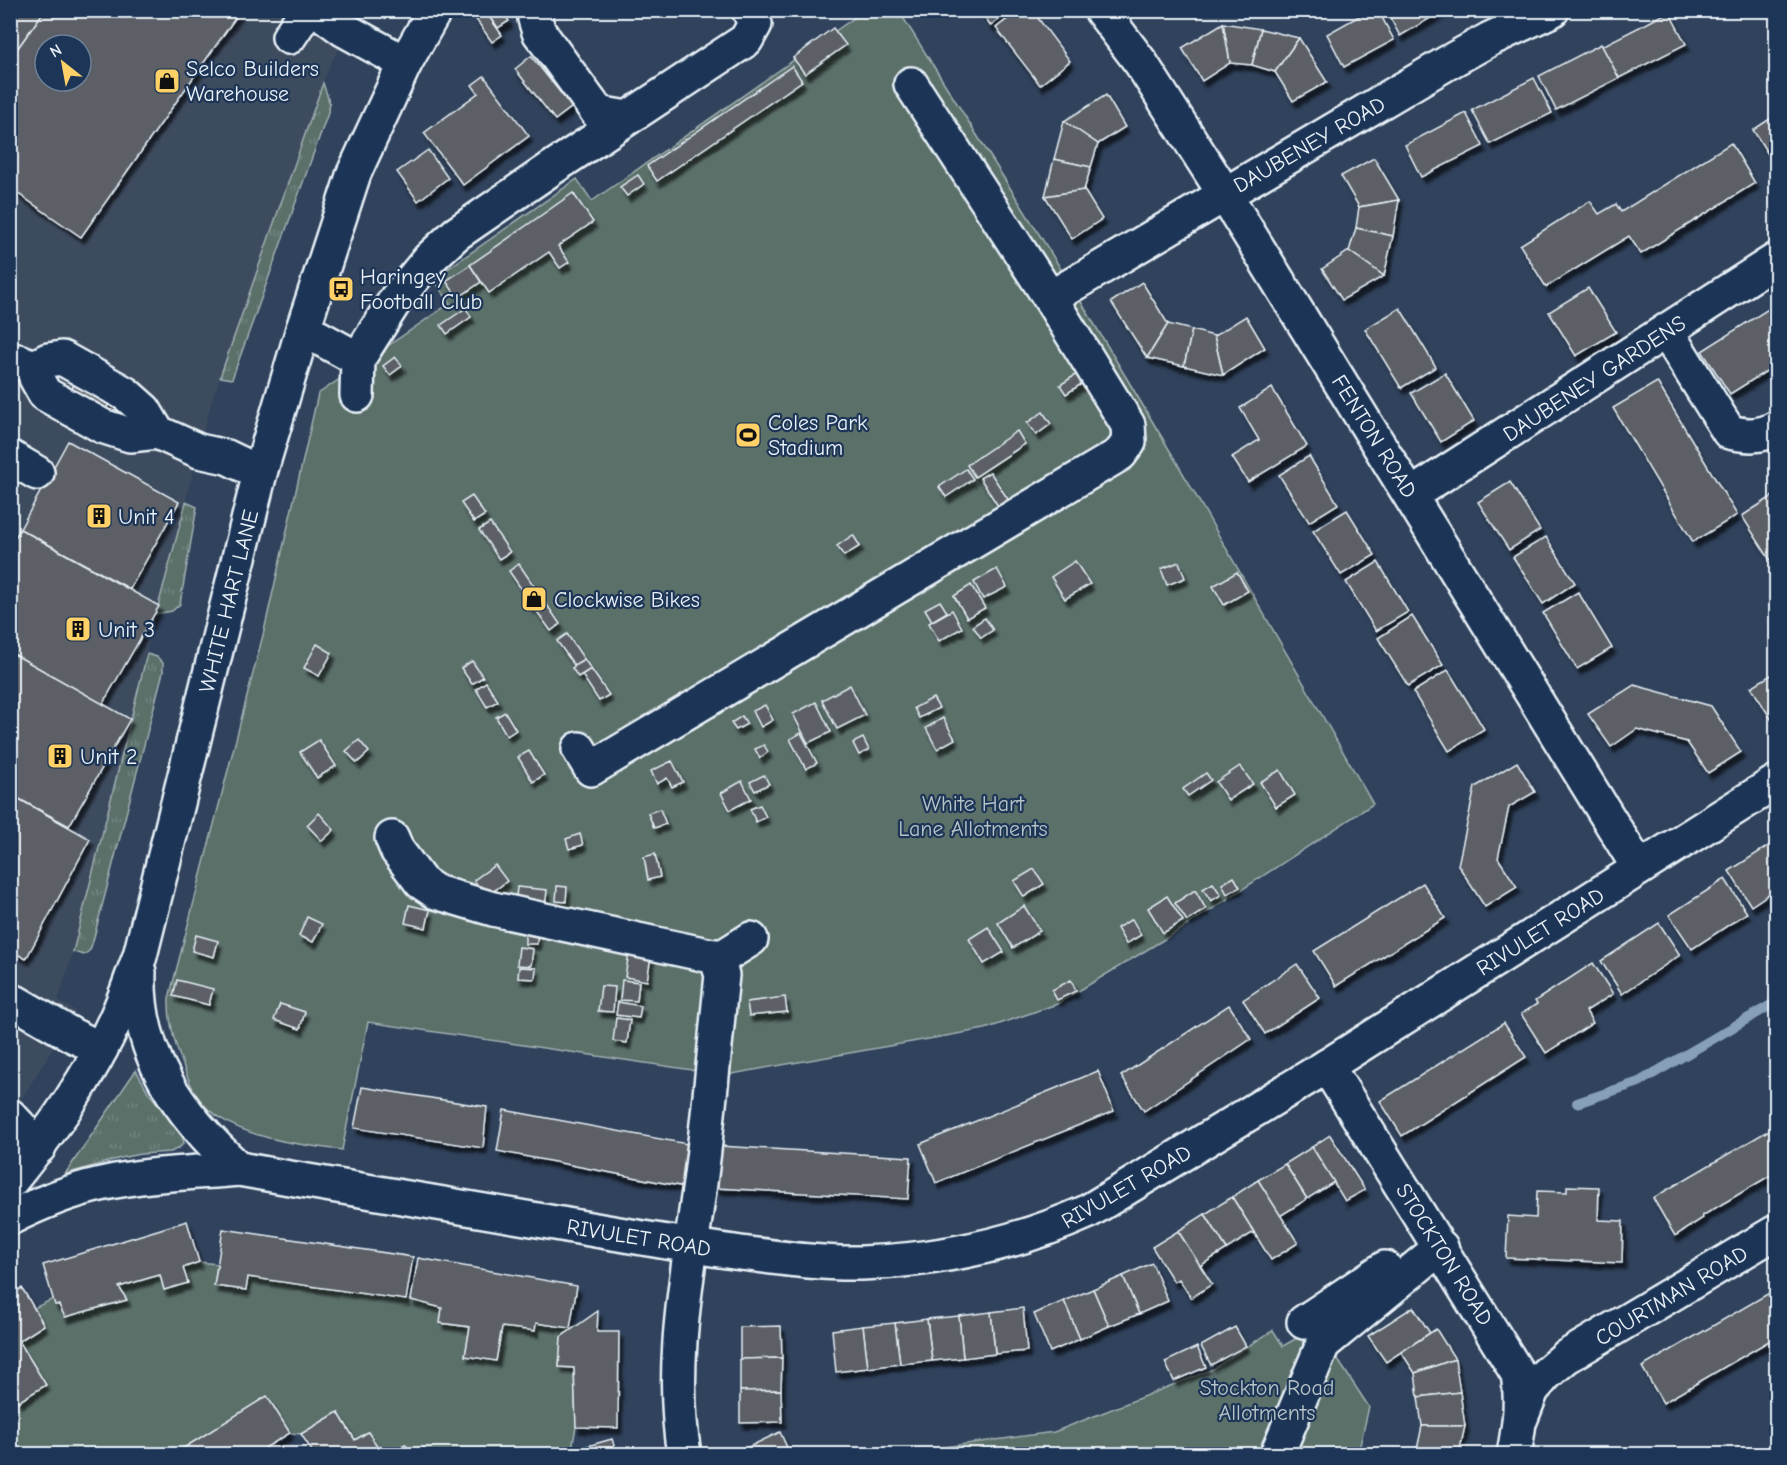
<svg xmlns="http://www.w3.org/2000/svg" width="1787" height="1465" viewBox="0 0 1787 1465" font-family="'Comic Neue',sans-serif">
<style>
.built{fill:#3d4b5f;fill-rule:evenodd}
.grass{fill:url(#grass-tufts);stroke:#a2b0b2;stroke-width:1.5}
.garden{fill:#5b706b;stroke:#a2b0b2;stroke-width:1.5}
.lines{fill:none;stroke-linecap:round;stroke-linejoin:round}
.stream{stroke:#879fb8;stroke-width:10}
.building{fill:#5b6066;stroke:#e8f1f8;stroke-width:1.5;fill-rule:evenodd;filter:url(#shadow)}
.minor-casing{stroke:#e8f1f8;stroke-width:38}
.minor{stroke:#1d3557;stroke-width:33}
.labels{text-anchor:middle;stroke-width:4.5;stroke-linejoin:round;paint-order:stroke}
.poi-label{font-size:22px;fill:#e8f1f8;stroke:#1d3557;text-anchor:start}
.street-label{font-size:22px;fill:#e8f1f8;stroke:#1d3557}
.park-label{font-size:22px;fill:#b7c4c7;stroke:#1d3557}
</style>
<defs>
<pattern id="grass-tufts" width="24" height="20" patternUnits="userSpaceOnUse" patternTransform="scale(1.5)"><rect width="24" height="20" fill="#5b706b"/><path d="M3 7l-1-3M5 7V3M7 7l1-3M15 17l-1-3M17 17v-4M19 17l1-3" fill="none" stroke="#738581"/></pattern>
<filter id="shadow"><feDropShadow dx="3.5" dy="6" stdDeviation="1.5" flood-color="#0009"/></filter>
</defs>
<rect width="100%" height="100%" fill="#30425c"/>
<filter id="ink" filterUnits="userSpaceOnUse"><feTurbulence type="fractalNoise" baseFrequency=".0167" numOctaves="2"/><feDisplacementMap in="SourceGraphic" scale="12" xChannelSelector="R" yChannelSelector="G"/><feConvolveMatrix kernelMatrix="1 2 1 2 8 2 1 2 1" color-interpolation-filters="sRGB"/></filter>
<g filter="url(#ink)">
<path class="built" d="M 11,11 L 362,11 L 331,63 L 323,83 L 211,403 L 156,614 L 73,952 L 58,1001 L 76,1011 L 11,1116 ZM 45,45 L 81,45 L 81,81 L 45,81 Z"/>
<g class="grass">
<polygon points="323,83 330,104 327,116 232,379 220,377"/>
<polygon points="186,502 197,507 180,604 172,611 156,614"/>
<polygon points="147,654 157,657 163,663 163,672 93,941 90,950 84,955 73,952"/>
<polygon points="136,1070 148,1092 181,1133 184,1143 180,1147 171,1152 140,1154 121,1158 65,1174"/>
</g>
<g class="garden">
<path d="M 864,11 L 899,11 L 1071,285 L 1176,461 L 1373,804 L 1183,928 L 1057,1004 L 985,1029 L 726,1075 L 368,1022 L 342,1150 C 299,1145 236,1138 204,1105 C 194,1095 188,1078 183,1065 C 174,1043 168,1022 169,998 L 264,631 L 318,394 L 450,303 L 433,279 L 577,179 L 592,201 Z"/>
<polygon points="199,1262 217,1264 214,1286 245,1290 248,1277 411,1300 442,1308 441,1323 470,1327 465,1356 496,1361 502,1327 534,1331 536,1323 570,1328 571,1330 561,1338 559,1367 574,1368 576,1427 571,1454 411,1454 405,1444 388,1454 382,1454 368,1432 355,1440 338,1412 301,1434 290,1433 266,1397 174,1454 11,1454 10,1390 18,1402 46,1385 19,1341 44,1325 34,1308 53,1299 95,1309 126,1300 119,1287"/>
<polygon points="1420,1276 1336,1357 1369,1407 1358,1454 892,1454 1054,1432 1213,1369 1273,1330 1283,1346 1304,1334"/>
</g>
<g class="lines">
<polyline class="stream" points="1577,1103 1639,1082 1776,1002"/>
</g>
<g class="building">
<polygon points="10,10 45,10 10,59"/>
<path d="M 45,10 L 241,10 L 81,237 L 10,188 L 10,59 ZM 45,45 L 81,45 L 81,81 L 45,81 Z"/>
<polygon points="486,10 501,10 509,21 498,28"/>
<polygon points="980,10 1011,10 991,26"/>
<polygon points="1019,10 1032,10 1070,61 1040,85 996,28"/>
<polygon points="1370,10 1378,10 1394,40 1344,67 1327,34"/>
<polygon points="1386,10 1444,10 1400,36"/>
<polygon points="485,11 502,35 492,42 475,18"/>
<polygon points="1669,12 1686,44 1619,78 1602,46"/>
<polygon points="1223,23 1261,29 1252,65 1230,63"/>
<polygon points="1223,23 1230,63 1202,81 1182,48"/>
<polygon points="833,28 846,45 805,74 793,58"/>
<polygon points="1261,29 1299,38 1275,72 1252,65"/>
<polygon points="1299,38 1327,82 1293,101 1275,72"/>
<polygon points="1601,44 1619,78 1556,110 1539,76"/>
<polygon points="531,56 572,107 555,120 515,69"/>
<polygon points="792,66 802,81 657,181 647,166"/>
<polygon points="484,76 529,136 463,185 424,133 478,93 472,85"/>
<polygon points="1534,78 1552,113 1490,144 1472,110"/>
<polygon points="1106,95 1125,127 1098,144 1064,121"/>
<polygon points="1466,113 1483,146 1421,177 1405,145"/>
<polygon points="1776,115 1776,167 1753,130"/>
<polygon points="1064,121 1098,144 1091,167 1054,159"/>
<polygon points="1731,143 1755,183 1641,254 1629,236 1546,287 1520,245 1590,201 1599,214 1616,204 1621,212"/>
<polygon points="428,150 448,178 418,201 397,172"/>
<polygon points="1374,158 1399,200 1359,207 1341,176"/>
<polygon points="1054,159 1091,167 1084,190 1045,196"/>
<polygon points="638,175 644,184 627,196 620,187"/>
<polygon points="1084,190 1102,219 1072,239 1045,196"/>
<polygon points="573,193 593,222 558,246 569,262 560,268 549,252 489,293 470,265"/>
<polygon points="1399,200 1393,236 1356,228 1359,207"/>
<polygon points="1356,228 1393,236 1384,276 1349,251"/>
<polygon points="1349,251 1384,276 1342,300 1322,269"/>
<polygon points="470,265 481,282 458,298 446,281"/>
<polygon points="1142,282 1168,324 1147,358 1111,302"/>
<polygon points="1588,288 1616,332 1576,356 1549,312"/>
<polygon points="1776,304 1776,365 1730,394 1702,351"/>
<polygon points="466,308 471,317 447,334 441,325"/>
<polygon points="1400,308 1436,367 1401,388 1365,329"/>
<polygon points="1246,316 1265,348 1223,375 1214,336"/>
<polygon points="1168,324 1192,330 1184,366 1147,358"/>
<polygon points="1192,330 1214,336 1223,375 1184,366"/>
<polygon points="395,357 402,366 390,375 383,366"/>
<polygon points="1445,373 1474,421 1441,442 1411,393"/>
<polygon points="1077,374 1083,383 1066,394 1060,385"/>
<polygon points="78,378 112,398 104,413 69,393"/>
<polygon points="1657,382 1737,515 1693,542 1613,408"/>
<polygon points="1272,388 1307,446 1248,482 1232,457 1259,440 1240,408"/>
<polygon points="1043,412 1051,424 1036,435 1027,423"/>
<polygon points="1017,431 1025,444 975,477 967,465"/>
<polygon points="68,441 179,502 130,589 20,529"/>
<polygon points="1309,456 1338,504 1309,522 1279,475"/>
<polygon points="966,469 973,479 946,497 939,487"/>
<polygon points="990,472 1015,510 1005,517 980,478"/>
<polygon points="1510,482 1540,530 1509,550 1478,502"/>
<polygon points="1776,494 1776,556 1770,560 1742,516"/>
<polygon points="472,496 485,515 474,522 461,503"/>
<polygon points="1347,510 1375,555 1341,575 1313,531"/>
<polygon points="490,523 510,552 499,559 479,530"/>
<polygon points="20,529 159,606 102,705 10,652 10,546"/>
<polygon points="853,535 860,546 844,556 837,546"/>
<polygon points="1546,537 1575,583 1543,604 1513,557"/>
<polygon points="1075,561 1090,584 1065,599 1051,577"/>
<polygon points="1179,562 1185,578 1167,585 1161,569"/>
<polygon points="1378,562 1408,612 1376,631 1346,582"/>
<polygon points="519,564 536,589 526,596 509,571"/>
<polygon points="997,569 1007,587 983,599 974,582"/>
<polygon points="1237,572 1248,591 1224,605 1213,586"/>
<polygon points="971,585 985,608 967,618 954,596"/>
<polygon points="536,589 543,599 531,608 524,598"/>
<polygon points="1578,592 1612,648 1577,669 1543,613"/>
<polygon points="543,599 560,624 551,631 533,606"/>
<polygon points="940,601 947,612 932,621 925,609"/>
<polygon points="952,610 962,628 939,641 929,623"/>
<polygon points="1412,616 1443,665 1408,686 1378,638"/>
<polygon points="985,618 993,630 981,638 973,626"/>
<polygon points="567,634 584,659 574,665 557,641"/>
<polygon points="317,644 332,653 319,676 304,668"/>
<polygon points="10,652 130,719 69,826 10,794"/>
<polygon points="584,659 591,669 578,677 572,668"/>
<polygon points="472,661 483,677 472,684 461,668"/>
<polygon points="591,669 609,695 599,701 582,675"/>
<polygon points="1448,670 1484,729 1449,751 1413,692"/>
<polygon points="1776,672 1776,719 1773,722 1751,687"/>
<polygon points="486,682 498,701 487,707 476,689"/>
<polygon points="850,685 865,715 837,729 822,700"/>
<polygon points="1634,685 1711,706 1741,752 1708,773 1687,742 1637,729 1611,747 1588,714"/>
<polygon points="933,698 939,708 919,718 914,708"/>
<polygon points="816,702 831,732 808,743 793,714"/>
<polygon points="765,705 773,720 761,727 753,711"/>
<polygon points="505,712 516,730 507,736 496,717"/>
<polygon points="742,716 747,724 736,730 731,723"/>
<polygon points="943,718 955,739 937,749 926,728"/>
<polygon points="801,733 817,763 806,769 790,739"/>
<polygon points="863,738 869,750 859,755 853,743"/>
<polygon points="319,740 336,766 317,778 300,752"/>
<polygon points="359,740 369,752 357,763 346,751"/>
<polygon points="764,745 768,752 760,758 755,749"/>
<polygon points="529,751 544,775 533,782 518,757"/>
<polygon points="672,761 683,782 672,787 667,778 657,784 651,771"/>
<polygon points="1517,762 1535,792 1509,807 1498,858 1517,887 1485,907 1458,865 1475,787"/>
<polygon points="1240,766 1253,784 1228,800 1216,782"/>
<polygon points="1280,770 1295,795 1276,807 1260,782"/>
<polygon points="1206,773 1211,780 1188,796 1183,789"/>
<polygon points="764,775 769,784 755,791 750,782"/>
<polygon points="742,781 751,799 730,810 721,793"/>
<polygon points="10,794 90,839 26,959 10,950"/>
<polygon points="760,805 766,817 756,822 750,809"/>
<polygon points="660,809 666,824 654,828 648,813"/>
<polygon points="319,813 334,830 322,841 307,825"/>
<polygon points="580,834 583,845 569,849 566,839"/>
<polygon points="1776,841 1776,889 1751,906 1729,871"/>
<polygon points="655,854 660,877 648,880 644,857"/>
<polygon points="495,865 507,881 486,897 474,880"/>
<polygon points="1034,869 1044,884 1024,897 1014,881"/>
<polygon points="1234,877 1240,887 1227,894 1222,884"/>
<polygon points="1725,879 1747,913 1692,949 1669,915"/>
<polygon points="1213,883 1221,895 1211,901 1203,889"/>
<polygon points="1423,883 1445,918 1336,986 1314,951"/>
<polygon points="557,886 567,887 566,902 556,901"/>
<polygon points="517,887 547,890 545,909 515,906"/>
<polygon points="1195,890 1206,909 1187,921 1175,903"/>
<polygon points="1167,896 1183,921 1163,933 1148,908"/>
<polygon points="409,905 430,910 426,928 405,923"/>
<polygon points="1024,906 1040,931 1013,948 998,923"/>
<polygon points="307,917 322,924 313,942 299,936"/>
<polygon points="1132,919 1141,935 1126,944 1117,928"/>
<polygon points="1659,923 1680,955 1622,994 1601,961"/>
<polygon points="988,927 1004,952 984,964 969,939"/>
<polygon points="525,928 538,929 537,944 525,944"/>
<polygon points="196,935 218,941 214,957 192,951"/>
<polygon points="519,947 533,949 531,966 517,965"/>
<polygon points="629,953 651,956 647,981 625,977"/>
<polygon points="1593,963 1613,994 1586,1011 1593,1023 1546,1053 1521,1014 1537,1004 1535,1001"/>
<polygon points="1297,964 1320,998 1265,1034 1243,1000"/>
<polygon points="519,967 536,968 535,979 518,978"/>
<polygon points="177,980 213,989 209,1005 173,996"/>
<polygon points="622,980 639,982 637,1001 620,1000"/>
<polygon points="1071,980 1076,991 1057,1000 1052,990"/>
<polygon points="601,986 615,987 613,1012 598,1011"/>
<polygon points="785,997 787,1012 749,1016 747,1002"/>
<polygon points="618,1002 641,1006 639,1018 616,1015"/>
<polygon points="280,1004 305,1012 300,1029 274,1020"/>
<polygon points="1229,1005 1251,1039 1144,1111 1121,1076"/>
<polygon points="616,1018 630,1020 627,1043 613,1041"/>
<polygon points="1504,1023 1526,1057 1402,1136 1380,1101"/>
<polygon points="1098,1071 1114,1111 936,1183 920,1144"/>
<polygon points="362,1087 487,1107 483,1148 354,1128"/>
<polygon points="504,1110 693,1145 685,1187 497,1151"/>
<polygon points="1776,1126 1776,1172 1702,1216 1703,1218 1675,1236 1653,1198"/>
<polygon points="1330,1135 1365,1190 1345,1201 1312,1147"/>
<polygon points="719,1146 911,1157 908,1199 716,1188"/>
<polygon points="1312,1147 1334,1182 1307,1199 1285,1164"/>
<polygon points="1285,1164 1307,1199 1280,1216 1258,1180"/>
<polygon points="1258,1180 1298,1243 1271,1260 1232,1197"/>
<polygon points="1567,1186 1599,1187 1598,1220 1623,1221 1622,1263 1506,1258 1508,1216 1536,1218 1537,1191 1567,1192"/>
<polygon points="1232,1197 1254,1232 1227,1249 1205,1214"/>
<polygon points="1205,1214 1227,1249 1200,1266 1178,1231"/>
<polygon points="187,1221 199,1262 183,1268 188,1283 164,1290 160,1275 149,1278 119,1287 127,1300 65,1317 59,1305 55,1305 43,1265"/>
<polygon points="223,1229 413,1257 406,1300 248,1277 246,1290 214,1286"/>
<polygon points="1178,1231 1212,1284 1191,1298 1179,1279 1174,1282 1152,1247"/>
<polygon points="418,1258 577,1286 570,1328 536,1323 535,1331 502,1327 496,1361 465,1356 470,1327 440,1323 442,1308 411,1300"/>
<polygon points="1152,1263 1168,1301 1139,1314 1123,1276"/>
<polygon points="1123,1276 1139,1314 1109,1326 1093,1289"/>
<polygon points="22,1288 44,1325 19,1341 46,1385 18,1402 10,1390 10,1295"/>
<polygon points="1093,1289 1109,1326 1080,1339 1064,1301"/>
<polygon points="1776,1289 1776,1337 1663,1403 1642,1367"/>
<polygon points="1064,1301 1080,1339 1050,1352 1034,1314"/>
<polygon points="1413,1307 1430,1333 1386,1362 1368,1336"/>
<polygon points="1023,1308 1027,1351 995,1354 991,1312"/>
<polygon points="598,1311 597,1332 619,1332 618,1428 576,1427 574,1368 559,1367 561,1337"/>
<polygon points="991,1312 995,1354 963,1358 959,1316"/>
<polygon points="959,1316 963,1358 932,1361 927,1319"/>
<polygon points="927,1319 932,1361 900,1364 895,1323"/>
<polygon points="895,1323 900,1364 868,1368 863,1326"/>
<polygon points="781,1326 782,1358 740,1359 740,1327"/>
<polygon points="863,1326 868,1368 836,1372 832,1330"/>
<polygon points="1235,1327 1246,1346 1211,1365 1201,1346"/>
<polygon points="1436,1329 1455,1359 1415,1373 1401,1352"/>
<polygon points="1197,1347 1206,1367 1174,1381 1165,1362"/>
<polygon points="782,1358 781,1390 740,1391 740,1359"/>
<polygon points="1455,1359 1460,1392 1418,1397 1415,1373"/>
<polygon points="781,1390 782,1422 740,1423 740,1391"/>
<polygon points="1460,1392 1465,1426 1422,1426 1418,1397"/>
<polygon points="267,1396 290,1433 255,1454 174,1454"/>
<polygon points="338,1412 355,1440 368,1432 382,1454 314,1454 301,1434"/>
<polygon points="1422,1426 1465,1426 1459,1454 1416,1454"/>
<polygon points="780,1432 790,1454 744,1454 742,1450"/>
<polygon points="612,1439 617,1454 571,1454 570,1451"/>
<polygon points="405,1444 411,1454 388,1454"/>
</g>
<g class="lines">
<g class="minor-casing">
<g id="minor">
<polyline points="317,10 343,29 405,63"/>
<polyline points="537,10 535,19 539,32 598,113 627,118"/>
<polyline points="1101,10 1141,63 1224,193 1639,868"/>
<polyline points="289,37 307,10"/>
<polyline points="1050,298 1447,63 1490,39 1552,10"/>
<polyline points="303,329 358,359 357,395"/>
<path d="M 1666,331 L 1729,432 C 1747,436 1761,437 1776,428"/>
<polyline points="358,359 396,299 430,258 456,234 552,168 746,40 755,24 749,10"/>
<polyline points="18,361 34,367 48,360 62,358 126,394 144,410 157,432 199,451 227,457 260,473"/>
<polyline points="34,367 36,378 45,394 102,426 130,435 157,432"/>
<polyline points="10,457 37,473"/>
<polyline points="1411,495 1776,260"/>
<polyline points="579,749 591,769 1120,454 1129,442 1128,425 1050,298 911,84"/>
<path d="M 392,838 L 397,850 L 421,882 L 436,892 L 493,909 L 712,956 L 718,963 L 722,975 C 715,1044 709,1114 700,1183 C 688,1273 669,1364 684,1454"/>
<polyline points="712,956 724,956 751,939"/>
<path d="M 139,972 C 136,1055 180,1115 239,1169"/>
<polyline points="10,1009 15,1002 72,1035 101,1049"/>
<path d="M 1327,1066 L 1518,1374 C 1523,1402 1519,1427 1514,1454"/>
<polyline points="10,1116 39,1147"/>
<path d="M 10,1182 C 52,1130 90,1077 117,1016 C 126,996 132,976 140,956 L 260,473 L 303,329 L 354,173 L 405,63 L 435,10"/>
<path d="M 10,1218 C 40,1203 69,1191 101,1184 C 145,1174 193,1173 239,1169 C 346,1188 453,1206 561,1224 C 624,1235 686,1246 749,1254 C 787,1259 825,1264 862,1263 C 940,1260 1016,1244 1087,1212 L 1327,1066 L 1776,782"/>
<polyline points="1304,1322 1385,1268"/>
<polyline points="1521,1418 1532,1390 1546,1374 1566,1357 1776,1232"/>
<polyline points="1277,1454 1323,1344 1441,1247"/>
</g>
</g>
<use href="#minor" class="minor"/>
</g>
</g>
<defs>
<g id="shop-square" transform="scale(1.35)"><rect x="-9" y="-9" width="18" height="18" rx="4" fill="#ffd166" stroke="#1d3557"/><path d="M-5-2.5h2.3a2.7 3.5 0 0 1 5.4 0H5L5.5 6h-11ZM-1.5-2.5h3a1.5 2.3 0 0 0-3 0Z" fill="#111"/></g>
<g id="bus-square" transform="scale(1.35)"><rect x="-9" y="-9" width="18" height="18" rx="4" fill="#ffd166" stroke="#1d3557"/><path d="M-5-6H5V4H4V6H2V4H-2V6H-4V4H-5ZM-3.5-4V0h7V-4ZM-3.5 1.2v1.5H-2V1.2ZM2 1.2v1.5H3.5V1.2Z" fill="#111"/></g>
<g id="stadium-square" transform="scale(1.35)"><rect x="-9" y="-9" width="18" height="18" rx="4" fill="#ffd166" stroke="#1d3557"/><path d="M0-5a6.5 5 0 1 0 0 10a6.5 5 0 1 0 0-10ZM-3.5-1.8h7v3.6h-7Z" fill="#111"/></g>
<g id="building-square" transform="scale(1.35)"><rect x="-9" y="-9" width="18" height="18" rx="4" fill="#ffd166" stroke="#1d3557"/><path d="M-4-6H4V6H1V3H-1V6H-4ZM-2.5-4.3h1.7v1.8h-1.7ZM.8-4.3h1.7v1.8H.8ZM-2.5-1h1.7V.8h-1.7ZM.8-1h1.7V.8H.8Z" fill="#111"/></g>
</defs>
<g fill-rule="evenodd">
<use href="#shop-square" x="167" y="81"/>
<use href="#bus-square" x="341" y="289"/>
<use href="#stadium-square" x="748" y="435"/>
<use href="#building-square" x="99" y="516"/>
<use href="#shop-square" x="534" y="599"/>
<use href="#building-square" x="78" y="629"/>
<use href="#building-square" x="60" y="756"/>
</g>
<g class="labels">
<g class="poi-label">
<text x="186" y="76">Selco Builders<tspan x="186" dy="25">Warehouse</tspan></text>
<text x="360" y="284">Haringey<tspan x="360" dy="25">Football Club</tspan></text>
<text x="768" y="430">Coles Park<tspan x="768" dy="25">Stadium</tspan></text>
<text x="118" y="524">Unit 4</text>
<text x="554" y="607">Clockwise Bikes</text>
<text x="98" y="637">Unit 3</text>
<text x="80" y="764">Unit 2</text>
</g>
<g class="street-label">
<text transform="translate(1309 144) rotate(-30)" y="8">DAUBENEY ROAD</text>
<text transform="translate(1594 378) rotate(-33)" y="8">DAUBENEY GARDENS</text>
<text transform="translate(1375 436) rotate(58)" y="8">FENTON ROAD</text>
<text transform="translate(228 601) rotate(-76)" y="8">WHITE HART LANE</text>
<text transform="translate(1540 931) rotate(-32)" y="8">RIVULET ROAD</text>
<text transform="translate(1126 1186) rotate(-30)" y="8">RIVULET ROAD</text>
<text transform="translate(639 1237) rotate(9)" y="8">RIVULET ROAD</text>
<text transform="translate(1445 1254) rotate(58)" y="8">STOCKTON ROAD</text>
<text transform="translate(1671 1295) rotate(-31)" y="8">COURTMAN ROAD</text>
</g>
<g class="park-label">
<text x="973" y="811">White Hart<tspan x="973" dy="25">Lane Allotments</tspan></text>
<text x="1267" y="1395">Stockton Road<tspan x="1267" dy="25">Allotments</tspan></text>
</g>
</g>
<rect width="1787" height="1465" fill="none" stroke="#1d3557" stroke-width="36"/>
<rect x="18" y="18" width="1751" height="1429" fill="none" stroke="#e8f1f8" stroke-width="2" filter="url(#ink)"/>
<g transform="translate(63 63) rotate(329)"><circle r="28" fill="#1d3557" stroke="#6e8097" stroke-width="1.5"/>
<path d="M0-4.5L10 22L0 15L-10 22Z" fill="#ffd166"/>
<text y="-9" font-size="16" font-weight="bold" text-anchor="middle" fill="#e8f1f8">N</text>
</g>
</svg>
